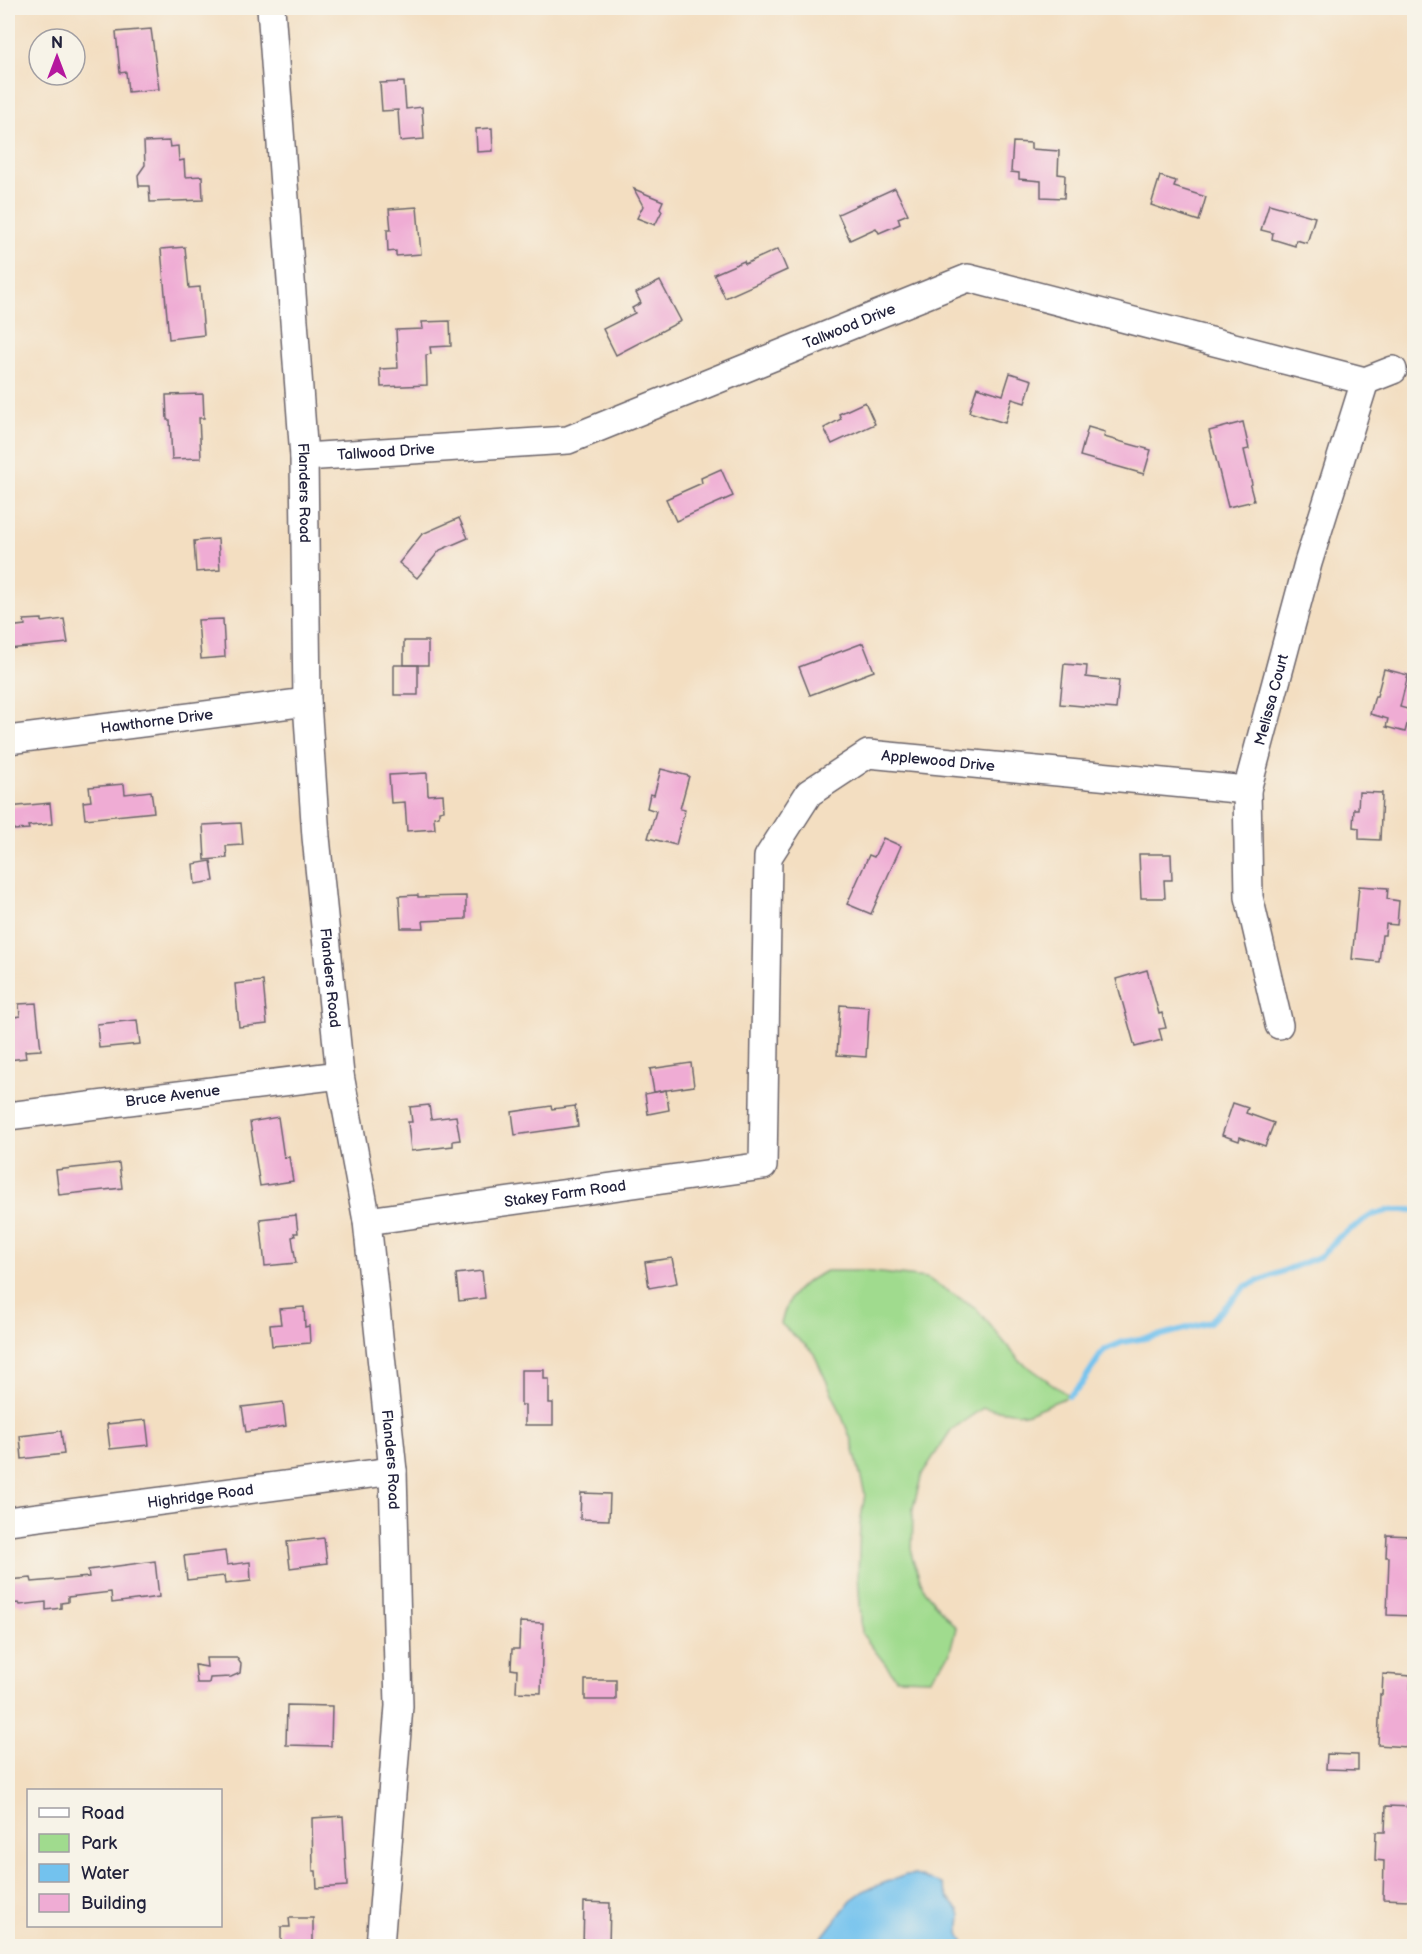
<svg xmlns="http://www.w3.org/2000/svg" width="1422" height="1954" viewBox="0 0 1422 1954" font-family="'Balsamiq Sans',sans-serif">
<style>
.green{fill:#a0db8e;stroke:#617e64;stroke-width:1.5}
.water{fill:#73c2ee;stroke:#4a7294;stroke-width:1.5}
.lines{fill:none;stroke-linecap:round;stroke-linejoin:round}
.stream{stroke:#73c2ee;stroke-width:6}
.building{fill:#efacd4}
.minor-casing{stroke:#6b646a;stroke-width:30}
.minor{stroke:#fff;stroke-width:27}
.labels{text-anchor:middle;stroke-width:5;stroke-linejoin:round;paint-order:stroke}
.street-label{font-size:15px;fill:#22223b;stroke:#f7f3e8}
</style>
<rect width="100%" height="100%" fill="#f7f3e8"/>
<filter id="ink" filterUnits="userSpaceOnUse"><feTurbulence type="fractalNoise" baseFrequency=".0167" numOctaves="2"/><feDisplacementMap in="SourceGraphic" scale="12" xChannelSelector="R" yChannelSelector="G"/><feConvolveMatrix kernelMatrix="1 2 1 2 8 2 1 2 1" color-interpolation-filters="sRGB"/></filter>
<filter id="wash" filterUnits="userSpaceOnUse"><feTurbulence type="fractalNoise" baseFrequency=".008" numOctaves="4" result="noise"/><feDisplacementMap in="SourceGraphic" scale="24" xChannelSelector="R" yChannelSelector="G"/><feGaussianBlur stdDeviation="1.35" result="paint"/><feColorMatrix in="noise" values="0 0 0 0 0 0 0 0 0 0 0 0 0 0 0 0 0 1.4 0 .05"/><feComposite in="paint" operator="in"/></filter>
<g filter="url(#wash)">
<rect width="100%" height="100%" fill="#f3dec1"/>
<path class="green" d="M 826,1271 L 863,1271 L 927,1278 L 976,1308 L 1019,1360 L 1069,1396 L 1026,1414 L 983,1408 L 951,1430 L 922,1474 L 913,1508 L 912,1557 L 924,1590 L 956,1628 L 949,1655 L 930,1679 L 896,1678 L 862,1634 L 858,1576 L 860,1524 L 865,1494 L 852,1442 L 837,1404 L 813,1352 L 781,1324 C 788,1293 798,1285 826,1271 Z"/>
<polygon class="water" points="906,1875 915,1875 942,1884 948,1898 959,1910 961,1917 959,1933 965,1946 816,1946 818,1942 851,1900 865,1890"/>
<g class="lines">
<polyline class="stream" points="1069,1396 1081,1385 1104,1350 1123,1342 1162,1335 1210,1322 1246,1286 1321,1256 1339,1237 1372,1215 1390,1210 1414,1210"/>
</g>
<g id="blocks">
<g class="building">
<polygon points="151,29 159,89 128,92 126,72 120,73 116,32"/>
<polygon points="404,82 406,109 422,107 424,139 400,141 398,110 382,111 380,83"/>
<polygon points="492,128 493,151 477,152 476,129"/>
<polygon points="169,141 170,147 178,146 179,161 184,160 185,177 202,176 203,200 150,202 149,186 139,186 138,175 145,165 144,142"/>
<polygon points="1013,142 1031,143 1031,149 1059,151 1058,174 1065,175 1064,198 1041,197 1041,181 1019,179 1019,173 1011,172"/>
<polygon points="1160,176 1176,181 1174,187 1206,197 1199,221 1151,205"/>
<polygon points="895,188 908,214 898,218 900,224 879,233 876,228 850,240 838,214"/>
<polygon points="634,189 663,201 660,208 662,211 655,225 637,218 643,206"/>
<polygon points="1269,204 1315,217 1307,243 1296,240 1295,246 1272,239 1273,233 1261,230"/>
<polygon points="417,207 421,254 396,256 396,251 388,252 387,230 391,230 389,209"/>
<polygon points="185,247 189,288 200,287 204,335 169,339 161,249"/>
<polygon points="778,249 787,270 725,298 714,274 744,261 745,264"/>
<polygon points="660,281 681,321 616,355 603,329 635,313 632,308 641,303 636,293"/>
<polygon points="450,321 451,346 430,347 431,354 426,355 427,385 381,387 380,369 398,368 396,330 423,329 422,322"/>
<polygon points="1010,373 1032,380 1025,403 1012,399 1005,423 969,412 977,387 1003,395"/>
<polygon points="203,394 204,418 199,418 201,458 172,459 170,420 167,420 166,395"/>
<polygon points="865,402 875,424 832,444 824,428 841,419 839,414"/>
<polygon points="1243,422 1249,449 1244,450 1252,484 1250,486 1254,501 1228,507 1209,431"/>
<polygon points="1088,427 1105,432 1104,437 1151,450 1144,474 1080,456"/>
<polygon points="721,469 733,496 676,521 666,499 702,483 701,478"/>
<polygon points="459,518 468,538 440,550 417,578 399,563 422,534"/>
<polygon points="218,539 220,570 196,572 194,541"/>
<polygon points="42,619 42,622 64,619 68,643 8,649 8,627 25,625 24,620"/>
<polygon points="223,619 225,657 201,659 198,620"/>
<rect x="404" y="641" width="24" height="24"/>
<polygon points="863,643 874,671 810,695 799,667"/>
<polygon points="1064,664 1087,666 1086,677 1119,681 1116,709 1060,704"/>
<rect x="394" y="665" width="24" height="30"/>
<polygon points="1384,669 1408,675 1400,707 1411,710 1405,732 1386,727 1388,719 1370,714 1375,696 1377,696"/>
<polygon points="661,769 689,776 680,809 685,810 676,845 648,838 656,811 647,808 650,794 654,795"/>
<polygon points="427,773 428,795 443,794 444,810 439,811 439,816 434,817 435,829 407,831 405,802 391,803 389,775"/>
<polygon points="124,784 125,794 151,791 154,812 85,819 83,802 91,801 89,787"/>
<polygon points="1359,792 1382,793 1380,840 1359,839 1359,828 1353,827 1354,809 1358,809"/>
<polygon points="50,803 52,824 28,826 29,829 14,830 13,822 8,822 8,807"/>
<polygon points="241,823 243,845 226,846 227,858 205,860 203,825"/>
<polygon points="883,838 901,846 871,914 847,904 869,855 874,857"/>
<polygon points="1139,854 1171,854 1172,880 1164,880 1165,898 1141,898"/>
<polygon points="211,861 214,881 195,884 193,864"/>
<polygon points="1359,886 1388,888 1387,899 1399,901 1397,925 1386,924 1385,935 1382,935 1379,962 1352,959"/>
<polygon points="418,895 418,897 466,896 466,919 423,921 424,928 401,928 399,896"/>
<polygon points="1147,970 1159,1014 1162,1013 1166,1028 1159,1029 1162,1040 1135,1047 1116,979"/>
<polygon points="263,981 267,1024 239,1027 235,984"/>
<polygon points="36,1003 41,1050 25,1051 26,1058 8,1060 8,1018 20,1016 19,1004"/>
<polygon points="840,1005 869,1007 866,1057 837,1055"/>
<polygon points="137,1020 140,1044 99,1048 97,1024"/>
<polygon points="691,1063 694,1086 654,1092 650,1069"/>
<polygon points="666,1090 669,1110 648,1114 645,1094"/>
<polygon points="1233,1103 1248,1108 1246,1113 1274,1123 1265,1146 1240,1137 1239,1141 1222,1135"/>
<polygon points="429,1105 431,1119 456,1116 460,1140 453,1141 453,1146 411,1151 408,1122 412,1122 410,1107"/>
<polygon points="551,1106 552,1109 575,1106 578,1126 515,1135 512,1112"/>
<polygon points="278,1117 284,1158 289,1157 293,1181 260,1186 250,1122"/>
<polygon points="119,1163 122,1188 59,1195 56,1170"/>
<polygon points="296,1215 298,1233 294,1233 295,1236 292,1237 296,1263 265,1266 260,1219"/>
<polygon points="672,1258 677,1283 649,1288 645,1262"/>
<polygon points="482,1271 485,1298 459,1301 456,1274"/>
<polygon points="304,1307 305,1327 309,1326 310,1343 272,1346 270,1325 281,1324 279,1309"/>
<polygon points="521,1370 544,1370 544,1379 549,1379 549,1403 553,1403 553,1425 525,1425 525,1405 521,1405"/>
<polygon points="283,1402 286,1426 246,1432 242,1407"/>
<polygon points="146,1420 149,1445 110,1449 107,1424"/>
<polygon points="61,1431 64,1454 22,1459 20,1436"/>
<polygon points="581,1493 610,1494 609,1520 580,1519"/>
<polygon points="1387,1535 1414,1536 1414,1616 1387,1615 1389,1557 1386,1557"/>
<polygon points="324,1538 327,1563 290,1568 287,1542"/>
<polygon points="225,1551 227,1565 250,1562 251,1581 225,1584 224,1576 187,1580 184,1556"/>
<polygon points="155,1561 159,1597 112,1603 111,1592 68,1597 68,1602 61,1603 61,1608 46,1610 46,1602 20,1605 19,1603 8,1604 8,1580 31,1578 32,1582 89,1577 88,1570"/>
<polygon points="520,1622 543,1623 541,1693 516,1692 517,1670 511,1669 512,1649 519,1649"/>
<polygon points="206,1658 237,1658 241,1664 240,1673 231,1677 210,1678 209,1683 197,1683 195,1665 207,1667"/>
<polygon points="1383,1674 1411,1676 1407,1747 1378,1745 1380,1694 1382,1695"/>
<rect x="585" y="1680" width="31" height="20"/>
<polygon points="287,1705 332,1706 331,1746 286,1745"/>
<polygon points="1327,1754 1358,1755 1358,1770 1326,1769"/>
<polygon points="1386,1806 1414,1807 1414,1864 1413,1876 1410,1878 1409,1900 1383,1899 1384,1861 1375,1860 1376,1832 1385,1832"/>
<polygon points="343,1816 347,1886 317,1888 316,1871 313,1871 312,1818"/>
<polygon points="584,1902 610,1903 609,1947 583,1947"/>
<polygon points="289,1918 313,1918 313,1947 281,1947 281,1927 290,1927"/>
</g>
</g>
</g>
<g filter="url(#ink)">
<use href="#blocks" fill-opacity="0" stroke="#6b646a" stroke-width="1.5"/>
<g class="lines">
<g class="minor-casing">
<g id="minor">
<path id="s1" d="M 271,8 L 304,457 L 307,702 L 316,837 L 340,1075 L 367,1221 L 393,1471 L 399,1706 L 380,1946"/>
<path id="s2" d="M 304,457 L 568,440 L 968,278 L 1365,381 L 1393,370"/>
<path id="s3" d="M 8,740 L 307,702"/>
<path id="s4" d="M 1279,1025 L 1249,897 L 1247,790 L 1308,563 L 1365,381"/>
<path id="s5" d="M 8,1116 L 340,1075"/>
<path id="s6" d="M 367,1221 L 763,1166 L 768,857 L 809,793 L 868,754 L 1247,790"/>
<path id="s7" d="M 8,1521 L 393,1471"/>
</g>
</g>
<use href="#minor" class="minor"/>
</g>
</g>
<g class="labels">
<g class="street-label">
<text dy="5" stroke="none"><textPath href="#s2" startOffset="568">Tallwood Drive</textPath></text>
<text dy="5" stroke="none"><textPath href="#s2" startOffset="82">Tallwood Drive</textPath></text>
<text dy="5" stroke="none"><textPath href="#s1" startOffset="486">Flanders Road</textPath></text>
<text dy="5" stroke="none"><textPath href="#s4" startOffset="332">Melissa Court</textPath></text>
<text dy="5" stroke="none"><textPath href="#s3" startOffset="150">Hawthorne Drive</textPath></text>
<text dy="5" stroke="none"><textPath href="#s6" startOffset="926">Applewood Drive</textPath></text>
<text dy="5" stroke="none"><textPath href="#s1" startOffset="972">Flanders Road</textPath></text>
<text dy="5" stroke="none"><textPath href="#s5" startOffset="166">Bruce Avenue</textPath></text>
<text dy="5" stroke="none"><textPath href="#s6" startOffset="200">Stakey Farm Road</textPath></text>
<text dy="5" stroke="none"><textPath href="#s1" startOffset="1458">Flanders Road</textPath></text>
<text dy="5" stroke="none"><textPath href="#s7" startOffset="194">Highridge Road</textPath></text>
</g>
</g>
<rect width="1422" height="1954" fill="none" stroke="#f7f3e8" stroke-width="30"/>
<rect x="27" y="1789" width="195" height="138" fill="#f7f3e8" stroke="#a29fa3" stroke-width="1.5"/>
<rect x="39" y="1808" width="30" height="9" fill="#ffffff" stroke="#a29fa3" stroke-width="1.5"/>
<text x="81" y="1819" font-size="18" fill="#22223b">Road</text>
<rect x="39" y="1834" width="30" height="18" fill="#a0db8e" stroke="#a29fa3" stroke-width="1.5"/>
<text x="81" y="1849" font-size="18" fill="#22223b">Park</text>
<rect x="39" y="1864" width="30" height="18" fill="#73c2ee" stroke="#a29fa3" stroke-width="1.5"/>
<text x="81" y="1879" font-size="18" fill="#22223b">Water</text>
<rect x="39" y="1894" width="30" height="18" fill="#efacd4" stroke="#a29fa3" stroke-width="1.5"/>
<text x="81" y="1909" font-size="18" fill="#22223b">Building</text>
<g transform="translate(57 57)"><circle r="28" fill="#f7f3e8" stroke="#a29fa3" stroke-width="1.5"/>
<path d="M0-4.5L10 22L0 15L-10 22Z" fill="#b5179e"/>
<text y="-9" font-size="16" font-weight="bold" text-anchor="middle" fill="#22223b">N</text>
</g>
</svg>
